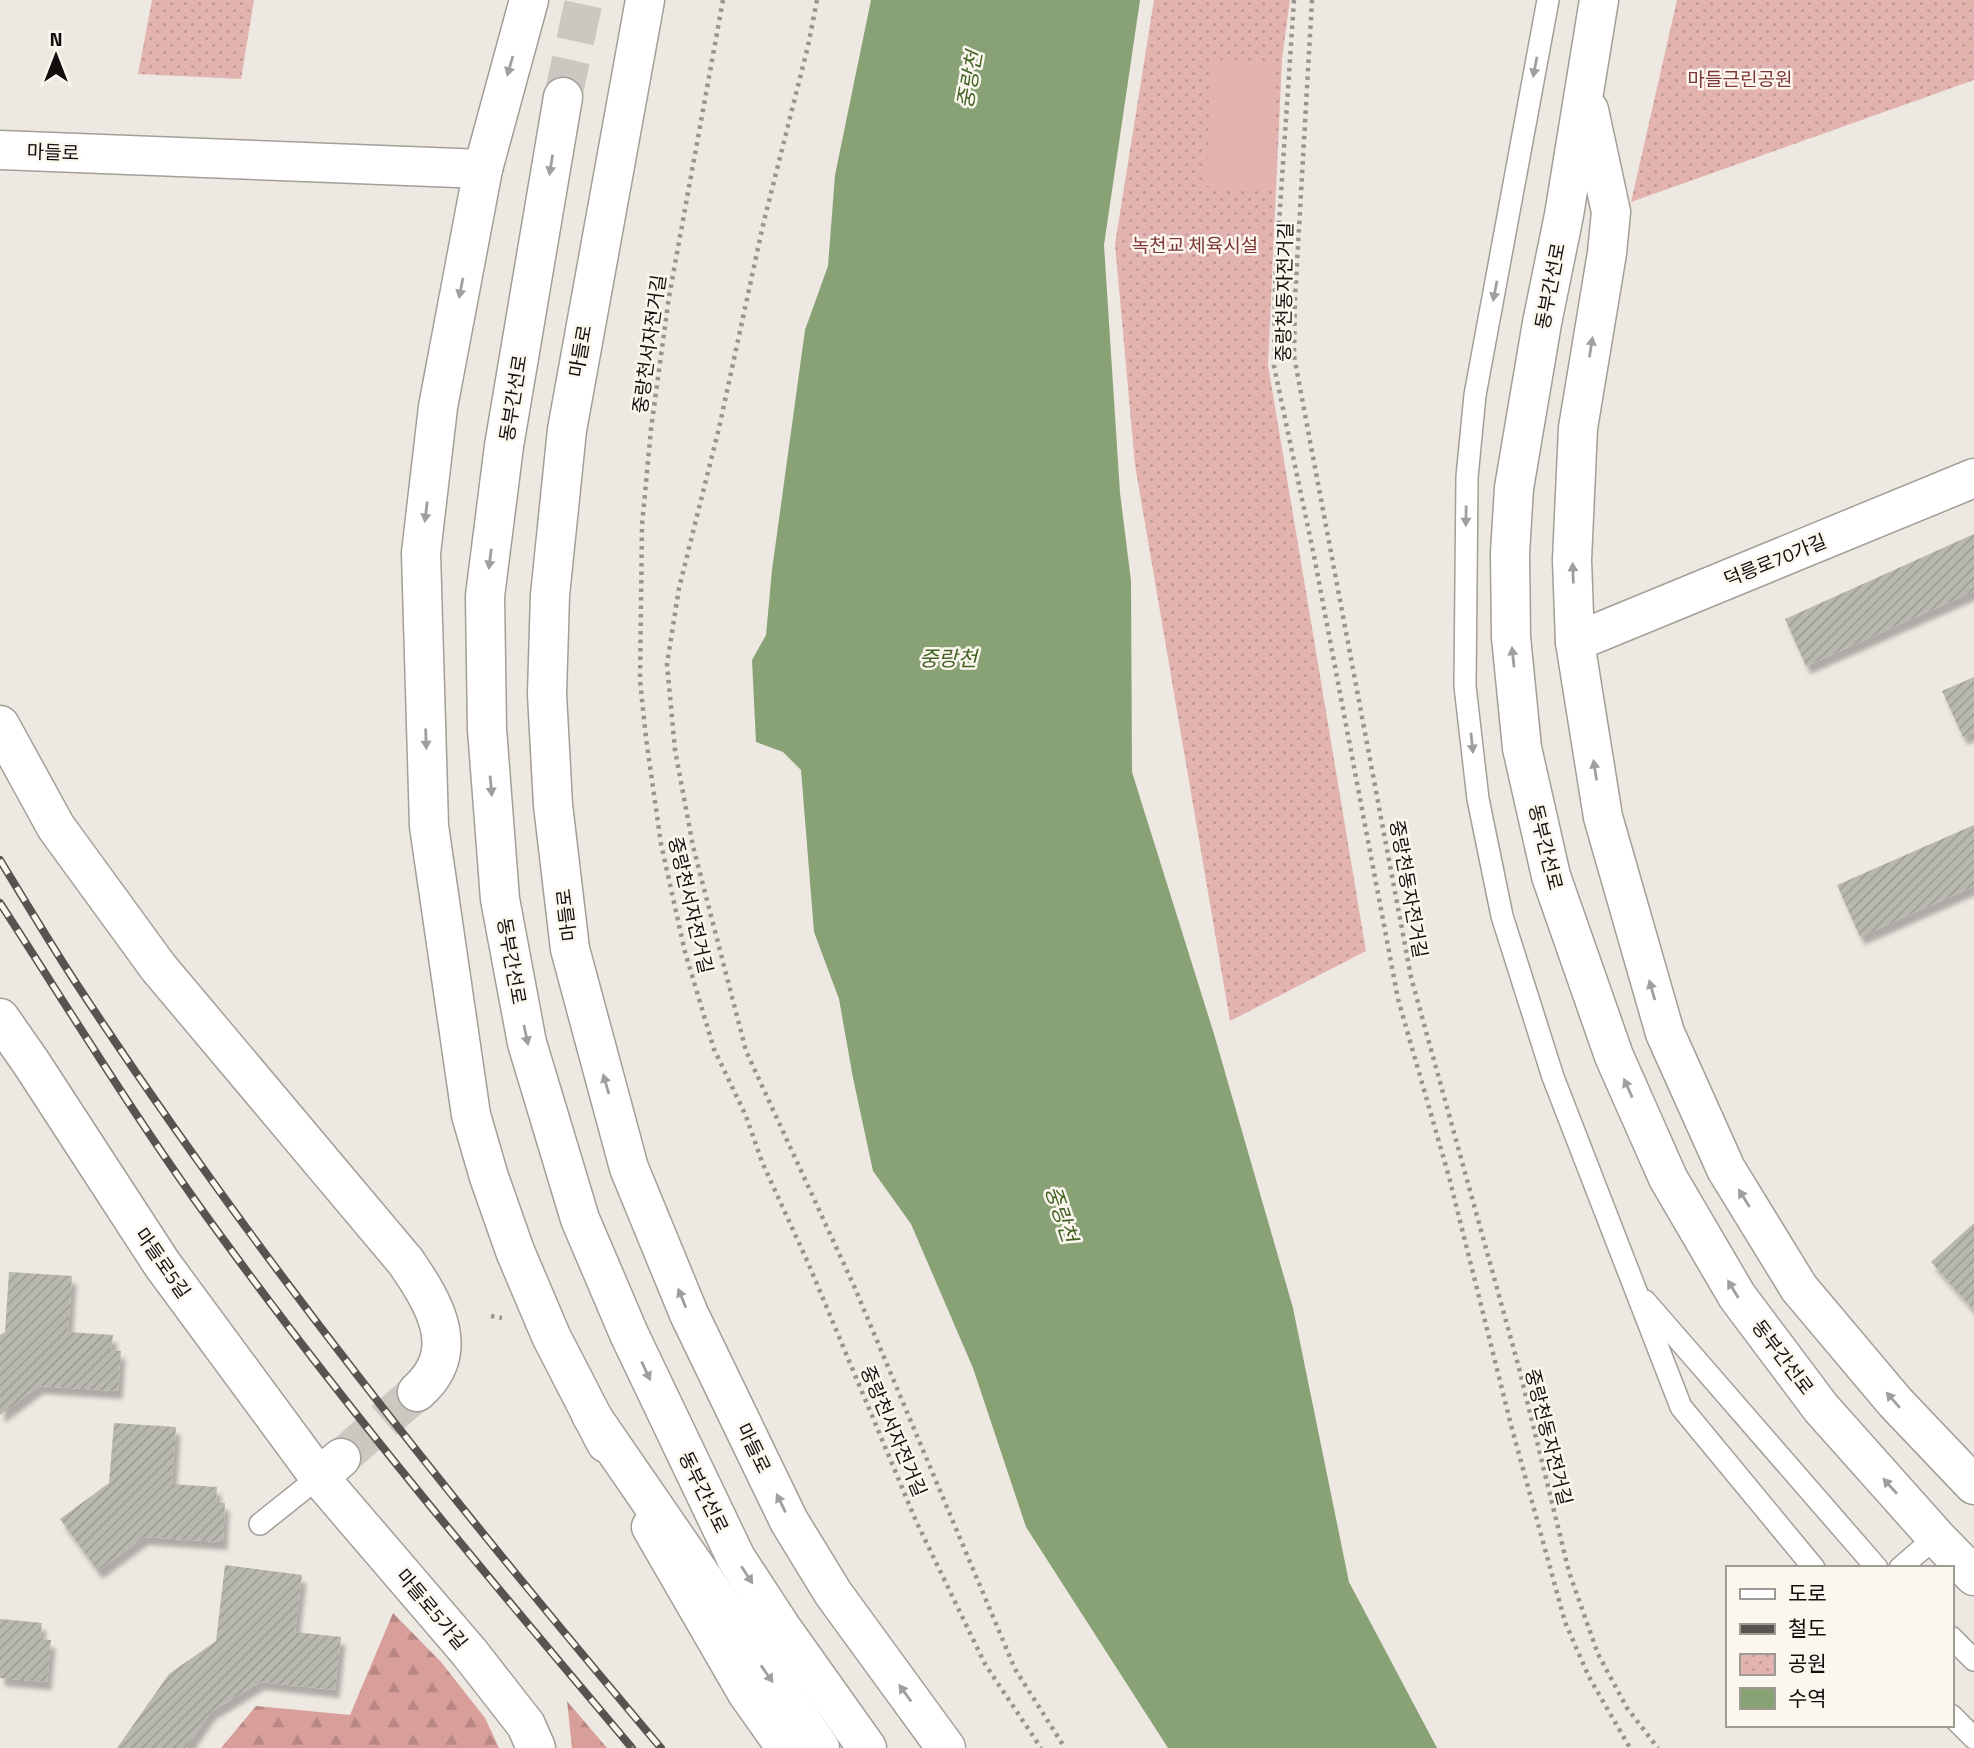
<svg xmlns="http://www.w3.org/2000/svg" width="1974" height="1748" viewBox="0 0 1974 1748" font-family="'Titillium Web','Noto Sans KR',sans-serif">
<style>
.forest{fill:url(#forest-firs)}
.park{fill:url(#park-dots)}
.garden{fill:#e3b3af}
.water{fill:#88a276}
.building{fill:url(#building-hatch);filter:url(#shadow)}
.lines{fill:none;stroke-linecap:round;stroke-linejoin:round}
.street-tunnel{stroke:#ccc8c1;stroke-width:38;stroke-dasharray:38 19;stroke-linecap:butt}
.highway-tunnel{stroke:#ccc8c1;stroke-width:38;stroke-dasharray:38 19;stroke-linecap:butt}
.lane-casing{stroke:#a39f98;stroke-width:24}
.street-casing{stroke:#a39f98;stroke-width:41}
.secondary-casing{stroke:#a39f98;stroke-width:41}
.highway-casing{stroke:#a39f98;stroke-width:41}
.path{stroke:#98948f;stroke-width:4.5;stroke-dasharray:3.5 5;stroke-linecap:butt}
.lane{stroke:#fff;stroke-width:21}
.street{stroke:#fff;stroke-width:38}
.secondary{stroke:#fff;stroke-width:38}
.highway{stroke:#fff;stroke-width:38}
.rail-casing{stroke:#575450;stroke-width:8}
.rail{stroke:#fbf6ee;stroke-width:5;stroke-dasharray:16;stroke-linecap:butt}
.oneway{fill:#a09f9f}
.labels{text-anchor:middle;stroke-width:5;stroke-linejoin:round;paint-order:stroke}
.park-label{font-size:19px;fill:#7e3734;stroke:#fbf6ee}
.street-label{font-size:19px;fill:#12100e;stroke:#fbf6ee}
.water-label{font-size:21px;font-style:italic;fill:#416324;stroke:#fbf6ee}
</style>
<defs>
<pattern id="forest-firs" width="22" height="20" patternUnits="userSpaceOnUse" patternTransform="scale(1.75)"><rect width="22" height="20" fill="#d89e99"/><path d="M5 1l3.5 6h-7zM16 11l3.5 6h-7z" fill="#b88783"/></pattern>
<pattern id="park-dots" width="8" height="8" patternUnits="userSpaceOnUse" patternTransform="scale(1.75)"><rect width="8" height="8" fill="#e3b3af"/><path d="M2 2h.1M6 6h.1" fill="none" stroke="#c29995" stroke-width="1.8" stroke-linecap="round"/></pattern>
<pattern id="building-hatch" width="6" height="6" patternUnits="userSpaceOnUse" patternTransform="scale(1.75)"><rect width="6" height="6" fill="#b8b8b0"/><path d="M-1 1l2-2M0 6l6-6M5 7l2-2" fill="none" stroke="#9d9d96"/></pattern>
<filter id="shadow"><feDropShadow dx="4.5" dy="8" stdDeviation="2" flood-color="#0004"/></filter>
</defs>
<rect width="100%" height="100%" fill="#ede8e1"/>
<g class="forest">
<polygon points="393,1613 441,1662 485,1718 499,1748 221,1748 256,1706 350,1715"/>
<polygon points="567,1701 607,1748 572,1748"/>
</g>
<g class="park">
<polygon points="152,0 254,0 241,79 138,74"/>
<polygon points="1154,0 1290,0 1282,59 1268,365 1366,951 1230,1021 1135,465 1115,244"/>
<polygon points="1677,0 1974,0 1974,80 1631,202"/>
</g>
<polygon class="garden" points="1211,60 1276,61 1272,188 1206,186"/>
<polygon class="water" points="871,0 1140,0 1104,245 1120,493 1131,581 1132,772 1214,1034 1293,1308 1349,1582 1437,1748 1168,1748 1026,1527 973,1368 911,1224 873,1171 853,1078 839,999 814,932 801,770 783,752 756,742 752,660 766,635 772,570 805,330 828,266 835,175"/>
<g class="building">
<polygon points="1974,534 1974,591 1806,666 1785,619"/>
<polygon points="1974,677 1974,732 1963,737 1942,691"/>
<polygon points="1974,825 1974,886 1860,937 1837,885"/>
<polygon points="1974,1223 1974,1310 1931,1262"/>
<polygon points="9,1272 72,1276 68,1332 113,1335 111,1350 121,1351 118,1391 39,1386 0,1415 0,1335 5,1332"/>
<polygon points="114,1423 176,1427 172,1484 217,1487 216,1502 225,1503 223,1542 144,1537 98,1571 60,1519 109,1483"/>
<polygon points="225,1565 302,1575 295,1632 341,1637 335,1690 260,1682 211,1712 186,1748 117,1748 169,1674 216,1641"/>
<polygon points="0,1619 42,1623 40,1639 51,1640 47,1682 0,1678"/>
</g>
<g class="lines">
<polyline class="street-tunnel" points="341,1458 417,1392"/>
<polyline class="highway-tunnel" points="563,97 584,0"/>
<g class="lane-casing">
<g id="lane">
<polyline points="1548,0 1475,395 1467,477 1465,686 1478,799 1502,916 1553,1077 1681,1407 1814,1568"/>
<polyline points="1645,1301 1877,1568"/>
<polyline points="260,1524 319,1477"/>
<polyline points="1900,1568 1936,1537"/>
<polyline points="1951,1637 1974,1660"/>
<polyline points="1951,1715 1974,1738"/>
</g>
</g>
<g class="street-casing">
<g id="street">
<polyline points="0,150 483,169"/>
<polyline points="1575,642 1974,478"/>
<path d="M 0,725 L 56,827 L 158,967 L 406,1262 C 434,1303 464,1351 417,1392"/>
<polyline points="0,1018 32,1064 162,1264 319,1477 341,1458"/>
<polyline points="319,1477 469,1652 526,1725 536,1748"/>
</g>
</g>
<g class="secondary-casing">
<g id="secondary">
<polyline points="529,0 483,169 438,407 421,553 429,826 471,1115 489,1177 515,1251 551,1336 606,1443"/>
<polyline points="645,0 567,430 550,595 547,694 553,805 570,949 629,1168 689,1314 789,1521 833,1593 946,1748"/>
<polyline points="651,1527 747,1693 786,1748"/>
</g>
</g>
<g class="highway-casing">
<g id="highway">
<polyline points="1599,0 1564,215 1542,323 1514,488 1510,553 1511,637 1522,748 1551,876 1614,1056 1668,1178 1737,1296 1821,1408 1936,1537 1974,1576"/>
<polyline points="563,97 504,446 485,596 487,729 500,899 527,1043 580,1219 629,1334 736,1558 781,1627 867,1748"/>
<polyline points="1589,110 1611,212 1607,253 1578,428 1572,560 1575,642 1603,817 1665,1033 1726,1169 1799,1288 1895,1402 1974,1485"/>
<polyline points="591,1415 820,1748"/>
</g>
</g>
<g class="path">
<polyline points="723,0 669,297 651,429 642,525 640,681 646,738 661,844 685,952 714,1049 746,1116 762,1162 809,1265 916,1521 985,1664 1041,1748"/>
<polyline points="817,0 808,46 763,225 719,428 679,588 667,664 675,750 693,846 746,1051 854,1286 1015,1669 1065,1748"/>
<polyline points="1294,0 1275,283 1274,366 1314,556 1398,999 1449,1177 1511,1425 1565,1622 1589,1677 1630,1748"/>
<polyline points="1312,0 1295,299 1294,356 1411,977 1519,1368 1569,1572 1598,1654 1627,1708 1658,1748"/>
<polyline points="491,1316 502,1318"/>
</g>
<use href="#lane" class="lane"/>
<use href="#street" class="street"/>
<use href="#secondary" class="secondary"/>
<use href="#highway" class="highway"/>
<g class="rail-casing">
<g id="rail">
<path d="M 0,860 C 25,901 50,943 76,983 C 252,1252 454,1503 661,1748"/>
<path d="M 0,903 C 74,1017 145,1134 226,1243 C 353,1417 493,1583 632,1748"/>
</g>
</g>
<use href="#rail" class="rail"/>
</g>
<defs><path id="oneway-solid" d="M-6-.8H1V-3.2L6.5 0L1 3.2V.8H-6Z" transform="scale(1.75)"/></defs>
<g class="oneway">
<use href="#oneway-solid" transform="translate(510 66) rotate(106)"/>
<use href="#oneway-solid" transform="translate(1535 67) rotate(101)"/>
<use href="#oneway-solid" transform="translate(551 165) rotate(99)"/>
<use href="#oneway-solid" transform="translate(461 288) rotate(101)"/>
<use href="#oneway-solid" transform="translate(1495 291) rotate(101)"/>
<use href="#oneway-solid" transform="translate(1591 347) rotate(-81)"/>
<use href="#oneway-solid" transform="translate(426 512) rotate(97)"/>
<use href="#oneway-solid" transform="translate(1466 516) rotate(91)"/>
<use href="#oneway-solid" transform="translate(490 559) rotate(97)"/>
<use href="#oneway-solid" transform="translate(1573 573) rotate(-92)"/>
<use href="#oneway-solid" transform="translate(1513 657) rotate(-96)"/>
<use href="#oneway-solid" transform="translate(426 739) rotate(88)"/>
<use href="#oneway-solid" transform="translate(1472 743) rotate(84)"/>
<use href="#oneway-solid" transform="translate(1595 770) rotate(-99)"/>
<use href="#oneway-solid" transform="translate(491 786) rotate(85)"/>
<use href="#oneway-solid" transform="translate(1652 990) rotate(-106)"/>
<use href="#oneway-solid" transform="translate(526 1035) rotate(78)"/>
<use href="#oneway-solid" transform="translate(606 1084) rotate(-106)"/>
<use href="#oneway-solid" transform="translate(1628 1088) rotate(-114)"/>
<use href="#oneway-solid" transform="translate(1744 1198) rotate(-122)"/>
<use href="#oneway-solid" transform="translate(1733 1289) rotate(-121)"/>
<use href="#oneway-solid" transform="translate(682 1298) rotate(-112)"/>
<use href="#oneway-solid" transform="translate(646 1371) rotate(65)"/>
<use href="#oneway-solid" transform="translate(1893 1400) rotate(-131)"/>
<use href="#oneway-solid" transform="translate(1890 1486) rotate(-132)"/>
<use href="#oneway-solid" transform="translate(781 1503) rotate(-116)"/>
<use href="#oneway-solid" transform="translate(747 1575) rotate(57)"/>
<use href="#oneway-solid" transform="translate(767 1674) rotate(55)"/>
<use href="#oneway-solid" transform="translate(905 1693) rotate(-126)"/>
</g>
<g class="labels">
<g class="park-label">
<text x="1740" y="86">마들근린공원</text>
<text x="1195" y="252">녹천교 체육시설</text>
</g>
<g class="street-label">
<text transform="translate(53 152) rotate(2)" y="7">마들로</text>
<text transform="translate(1550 286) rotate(-79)" y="7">동부간선로</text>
<text transform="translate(1284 292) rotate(-89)" y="7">중랑천동자전거길</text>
<text transform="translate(649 344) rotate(-82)" y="7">중랑천서자전거길</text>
<text transform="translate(580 351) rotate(-80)" y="7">마들로</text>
<text transform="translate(513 398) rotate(-81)" y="7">동부간선로</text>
<text transform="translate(1775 560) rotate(-22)" y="7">덕릉로70가길</text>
<text transform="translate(1546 847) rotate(76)" y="7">동부간선로</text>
<text transform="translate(1409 889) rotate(80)" y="7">중랑천동자전거길</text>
<text transform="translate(691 905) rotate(77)" y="7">중랑천서자전거길</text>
<text transform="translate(566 915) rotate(-97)" y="7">마들로</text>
<text transform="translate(512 961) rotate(80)" y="7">동부간선로</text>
<text transform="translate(163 1263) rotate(55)" y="7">마들로5길</text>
<text transform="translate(1783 1357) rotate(53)" y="7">동부간선로</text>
<text transform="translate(894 1431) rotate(67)" y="7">중랑천서자전거길</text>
<text transform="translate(1549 1437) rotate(76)" y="7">중랑천동자전거길</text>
<text transform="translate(754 1448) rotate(64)" y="7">마들로</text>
<text transform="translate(704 1492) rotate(64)" y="7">동부간선로</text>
<text transform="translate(432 1609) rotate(50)" y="7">마들로5가길</text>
</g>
<g class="water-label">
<text transform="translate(970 80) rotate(-80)" y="7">중랑천</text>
<text x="948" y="666">중랑천</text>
<text transform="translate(1061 1214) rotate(71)" y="7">중랑천</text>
</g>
</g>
<rect x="1726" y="1566" width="228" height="161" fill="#fbf6ee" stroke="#9e9a94" stroke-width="2"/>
<rect x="1740" y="1589" width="35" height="10" fill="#ffffff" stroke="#9e9a94" stroke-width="2"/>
<text x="1788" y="1601" font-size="21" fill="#12100e">도로</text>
<rect x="1740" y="1624" width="35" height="10" fill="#575450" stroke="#9e9a94" stroke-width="2"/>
<text x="1788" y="1636" font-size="21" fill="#12100e">철도</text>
<rect x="1740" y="1654" width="35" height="21" fill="url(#park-dots)" stroke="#9e9a94" stroke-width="2"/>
<text x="1788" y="1671" font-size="21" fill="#12100e">공원</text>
<rect x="1740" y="1688" width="35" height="21" fill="#88a276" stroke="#9e9a94" stroke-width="2"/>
<text x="1788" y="1706" font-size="21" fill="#12100e">수역</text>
<g transform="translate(56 56)" stroke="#fbf6ee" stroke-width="5" paint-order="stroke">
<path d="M0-5L12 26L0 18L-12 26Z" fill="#12100e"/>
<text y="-10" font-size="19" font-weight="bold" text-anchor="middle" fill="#12100e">N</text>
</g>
</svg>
